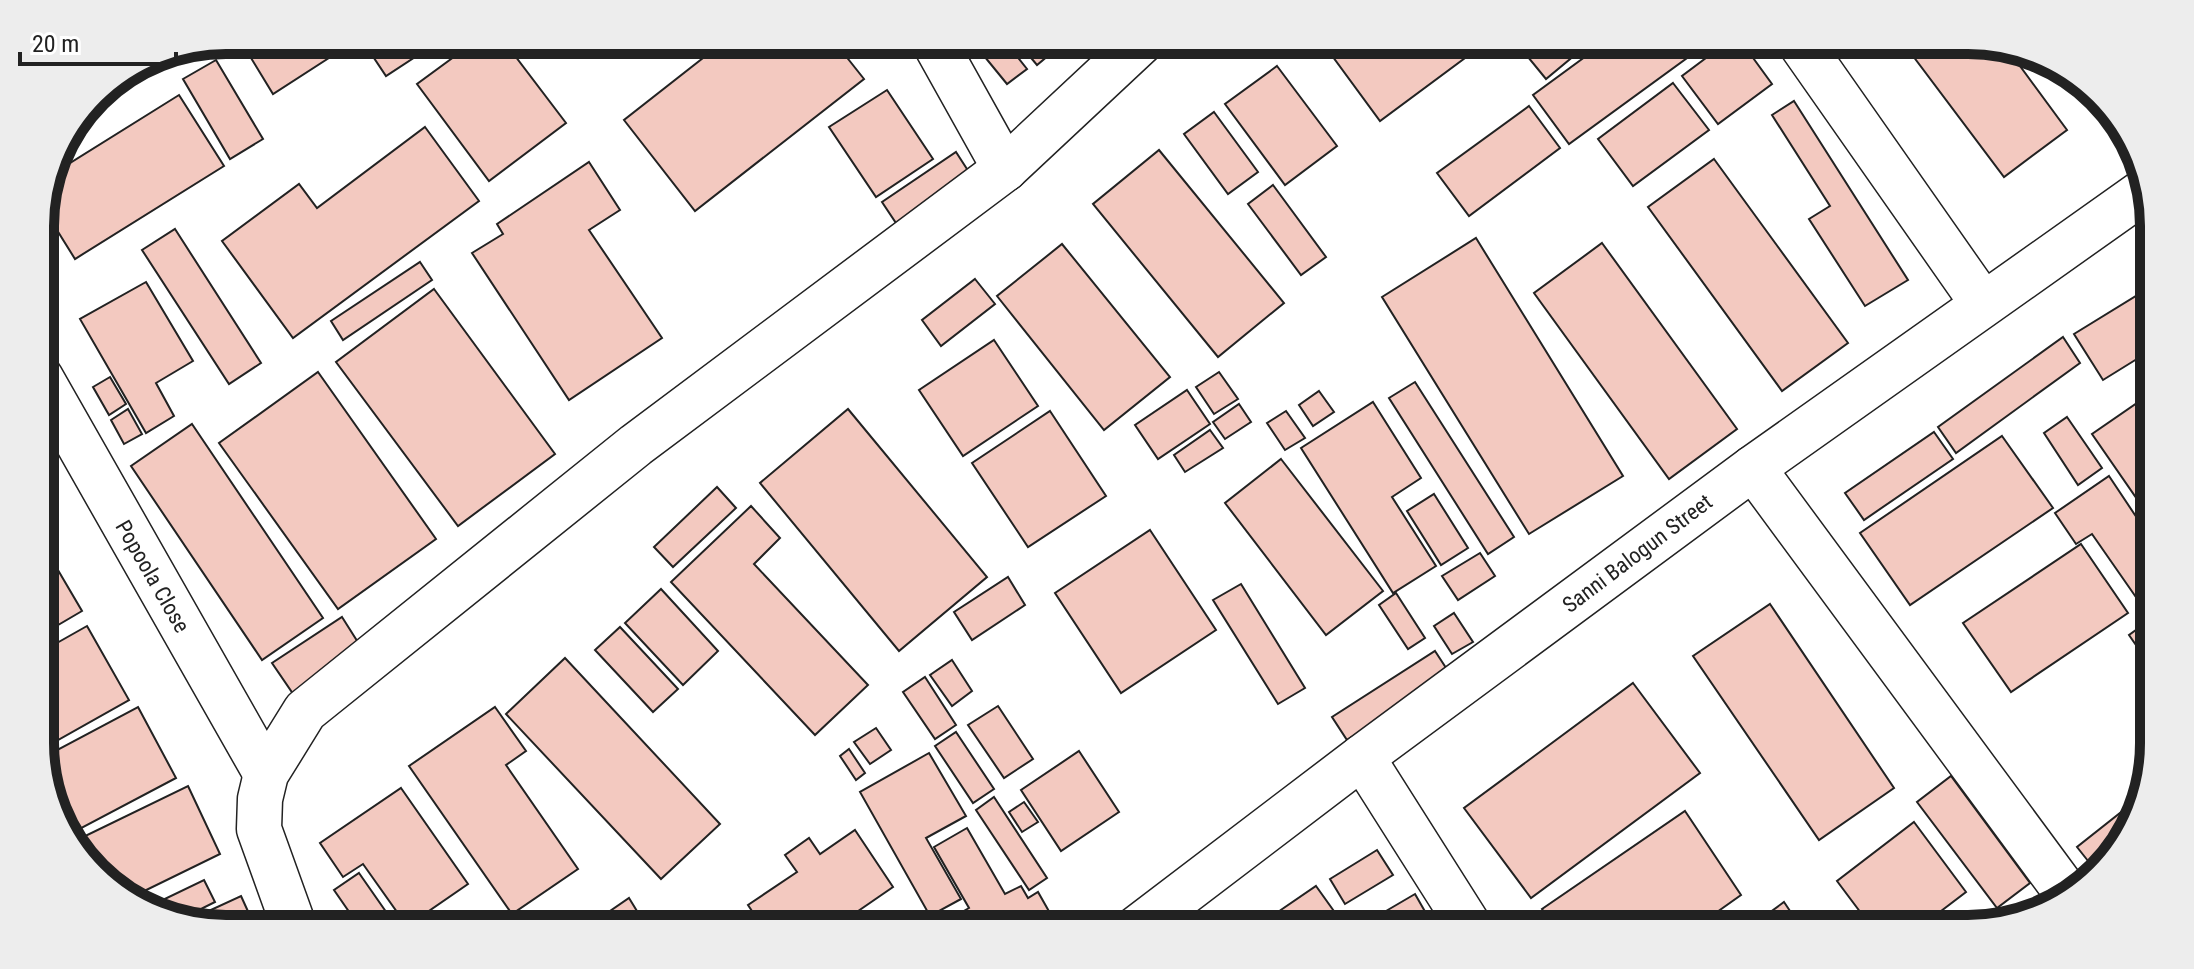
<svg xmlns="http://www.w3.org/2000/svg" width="2194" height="969" viewBox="0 0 2194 969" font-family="'Roboto Condensed',sans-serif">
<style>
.building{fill:#f3c9c0;stroke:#222;stroke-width:2}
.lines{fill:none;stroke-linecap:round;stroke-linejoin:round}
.street-casing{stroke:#222;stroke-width:47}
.street{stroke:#fff;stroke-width:44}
.labels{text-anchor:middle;stroke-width:6;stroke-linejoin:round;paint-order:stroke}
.street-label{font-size:22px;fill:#222;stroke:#fff}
.rim{fill:none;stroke:#222;stroke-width:10}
</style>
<rect width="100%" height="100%" fill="#fff"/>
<g class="building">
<polygon points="240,40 346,40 349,45 273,94"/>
<polygon points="362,40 441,40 386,76"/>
<polygon points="477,40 503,40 566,123 489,181 417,84"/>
<polygon points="726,40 833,40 864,79 695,211 624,120"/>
<polygon points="971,40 1004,40 1027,69 1007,84"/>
<polygon points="1016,40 1067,40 1037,65"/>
<polygon points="1325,40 1452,40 1465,58 1380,121 1322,42"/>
<polygon points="1514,40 1593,40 1546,79"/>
<polygon points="1608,40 1690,40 1698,50 1569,144 1533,95"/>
<polygon points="1730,40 1740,40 1772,84 1718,124 1682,76"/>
<polygon points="1901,40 1968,40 2006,47 2067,130 2004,177"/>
<polygon points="216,60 263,139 230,159 183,79"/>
<polygon points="1277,66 1337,146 1285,185 1225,104"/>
<polygon points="1673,83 1709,130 1633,186 1598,139"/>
<polygon points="887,90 933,159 876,197 829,127"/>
<polygon points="179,95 224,166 75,259 42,206 51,175"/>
<polygon points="1794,101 1908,280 1865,306 1809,219 1830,206 1772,115"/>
<polygon points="1529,106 1560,148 1469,216 1437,173"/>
<polygon points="1214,112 1258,172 1228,194 1184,134"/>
<polygon points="425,127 479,201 293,338 222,241 299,184 317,208"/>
<polygon points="1159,150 1284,303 1218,357 1093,204"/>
<polygon points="956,152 976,183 902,232 882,202"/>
<polygon points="1714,159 1848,343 1782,391 1648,207"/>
<polygon points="589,162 620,210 589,230 662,338 569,400 472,253 503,234 497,224"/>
<polygon points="1273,185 1326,257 1301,275 1248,204"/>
<polygon points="175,229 261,363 229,384 142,250"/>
<polygon points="1476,238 1623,476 1529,534 1382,297"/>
<polygon points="1602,243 1737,429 1669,479 1534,293"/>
<polygon points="1062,244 1170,377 1104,430 997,296"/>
<polygon points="420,262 432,280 343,340 331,321"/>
<polygon points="975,279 995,304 941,346 922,320"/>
<polygon points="146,282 193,361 156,383 174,416 146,433 80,319"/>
<polygon points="2149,288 2153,295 2153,349 2103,380 2074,334"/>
<polygon points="434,289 555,454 458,526 336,362"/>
<polygon points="2063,337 2080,363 1956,453 1938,427"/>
<polygon points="994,340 1038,406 963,456 919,390"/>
<polygon points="318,372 436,539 338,609 219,443"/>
<polygon points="1219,372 1238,399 1214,414 1196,387"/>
<polygon points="110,377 126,404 109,415 93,387"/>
<polygon points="1415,382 1514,537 1488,554 1389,398"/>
<polygon points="1187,390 1210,424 1158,459 1135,425"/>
<polygon points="1319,391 1334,412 1313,426 1299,405"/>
<polygon points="2153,392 2153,488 2137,499 2092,434"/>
<polygon points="1373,402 1421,478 1392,497 1436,566 1393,593 1301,448"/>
<polygon points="1239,404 1251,422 1225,439 1213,422"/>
<polygon points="128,409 142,434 124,444 111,420"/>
<polygon points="848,409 987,577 899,651 760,483"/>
<polygon points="1050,411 1106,496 1028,547 972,463"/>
<polygon points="1286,411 1305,438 1285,450 1267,423"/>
<polygon points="2067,417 2102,468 2078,485 2044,433"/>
<polygon points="192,424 323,618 262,660 131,466"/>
<polygon points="1210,430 1223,448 1185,472 1174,455"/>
<polygon points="1934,432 1953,459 1864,520 1845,493"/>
<polygon points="2002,436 2053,508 1910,605 1860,533"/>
<polygon points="1281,459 1383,591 1326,635 1225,503"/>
<polygon points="2109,476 2153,542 2154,609 2147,613 2092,534 2076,544 2055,513"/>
<polygon points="717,487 736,508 673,567 654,547"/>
<polygon points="1434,494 1468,548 1441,565 1407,511"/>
<polygon points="751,506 780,538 754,564 868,685 815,735 671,582"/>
<polygon points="1150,530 1216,630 1121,693 1055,593"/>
<polygon points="2081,544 2128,613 2011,692 1963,623"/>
<polygon points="45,548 82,611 41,635 41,551"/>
<polygon points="1480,553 1495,576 1458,600 1442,576"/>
<polygon points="1008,577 1025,605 972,640 954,612"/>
<polygon points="1241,584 1305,688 1278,704 1213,600"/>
<polygon points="661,589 718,651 683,685 625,623"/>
<polygon points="1396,593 1425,638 1408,649 1379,605"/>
<polygon points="1770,604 1894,788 1819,840 1693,656"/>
<polygon points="1454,613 1473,642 1452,654 1434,626"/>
<polygon points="342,617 366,655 298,701 272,663"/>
<polygon points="2154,617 2154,671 2129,635"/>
<polygon points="87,626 129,700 42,749 41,652"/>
<polygon points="620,627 678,689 653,712 595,650"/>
<polygon points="1435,651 1450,674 1347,740 1332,717"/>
<polygon points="565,658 720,824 661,879 506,714"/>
<polygon points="952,660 972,691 952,706 930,675"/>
<polygon points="925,677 956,725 935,739 903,692"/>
<polygon points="1633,683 1700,773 1531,898 1464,808"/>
<polygon points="998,706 1033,759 1004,778 968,725"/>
<polygon points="138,707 176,778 72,833 59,810 42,768 42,758"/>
<polygon points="495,707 526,751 506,765 578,869 512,914 409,766"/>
<polygon points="876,728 891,750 870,764 854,742"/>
<polygon points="956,732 994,789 973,803 935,746"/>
<polygon points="849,749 865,773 856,780 840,756"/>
<polygon points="1079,751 1119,812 1061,851 1021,790"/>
<polygon points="929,753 966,816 926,838 961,899 930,916 860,792"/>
<polygon points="1951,776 2030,883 1997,908 1917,802"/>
<polygon points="188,786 220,854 132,897 93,867 79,839"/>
<polygon points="401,788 468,884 407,926 363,864 343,877 320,843"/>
<polygon points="2144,794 2140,814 2096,871 2077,847"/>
<polygon points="994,797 1047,878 1029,890 976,810"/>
<polygon points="1024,802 1038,822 1022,832 1009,812"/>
<polygon points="1685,811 1741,895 1693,929 1555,929 1542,909"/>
<polygon points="1914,822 1966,892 1924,924 1927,929 1873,929 1837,881"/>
<polygon points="967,828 1005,894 1021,886 1028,898 1038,892 1059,929 932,929 969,908 934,847"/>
<polygon points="855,830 893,887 832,929 827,929 821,920 807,929 764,929 748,905 797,872 785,855 809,838 820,854"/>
<polygon points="1377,850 1393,875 1345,904 1330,879"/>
<polygon points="359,873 398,929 361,929 334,890"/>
<polygon points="204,880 215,902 179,920 155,915 146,908"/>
<polygon points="1316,886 1336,914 1316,929 1253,929"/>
<polygon points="1415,894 1435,929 1397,929 1386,911"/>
<polygon points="241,896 256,929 226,929 187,921"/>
<polygon points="629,898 640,916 622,929 604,929 597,920"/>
<polygon points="1784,902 1802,929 1747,929"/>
</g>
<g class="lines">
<g class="street-casing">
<g id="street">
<polyline points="933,40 1005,169"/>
<polyline points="1798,40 1983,304"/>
<polyline points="41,378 266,774"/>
<polyline points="1753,468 2068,895"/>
<polyline points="1362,757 1471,929"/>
<polyline points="295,929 259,829 260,799 266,774 305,711 636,445 1005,169 1143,40"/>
<polyline points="1136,929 1362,757 1753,468 2147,189"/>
</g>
</g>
<use href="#street" class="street"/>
</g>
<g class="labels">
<g class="street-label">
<text transform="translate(1637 553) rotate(-37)" y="8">Sanni Balogun Street</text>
<text transform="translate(153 576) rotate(60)" y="8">Popoola Close</text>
</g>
</g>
<path d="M0 0H2194V969H0ZM226 54H1968A172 172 0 0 1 2140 226V743A172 172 0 0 1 1968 915H226A172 172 0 0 1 54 743V226A172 172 0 0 1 226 54Z" fill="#ededed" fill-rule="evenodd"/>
<path class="rim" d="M226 54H1968A172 172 0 0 1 2140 226V743A172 172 0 0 1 1968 915H226A172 172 0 0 1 54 743V226A172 172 0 0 1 226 54Z"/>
<path d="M20 52v12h156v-12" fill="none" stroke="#222222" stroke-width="4"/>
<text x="32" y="52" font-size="24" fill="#222222" stroke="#ffffff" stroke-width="6" paint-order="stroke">20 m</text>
</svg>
